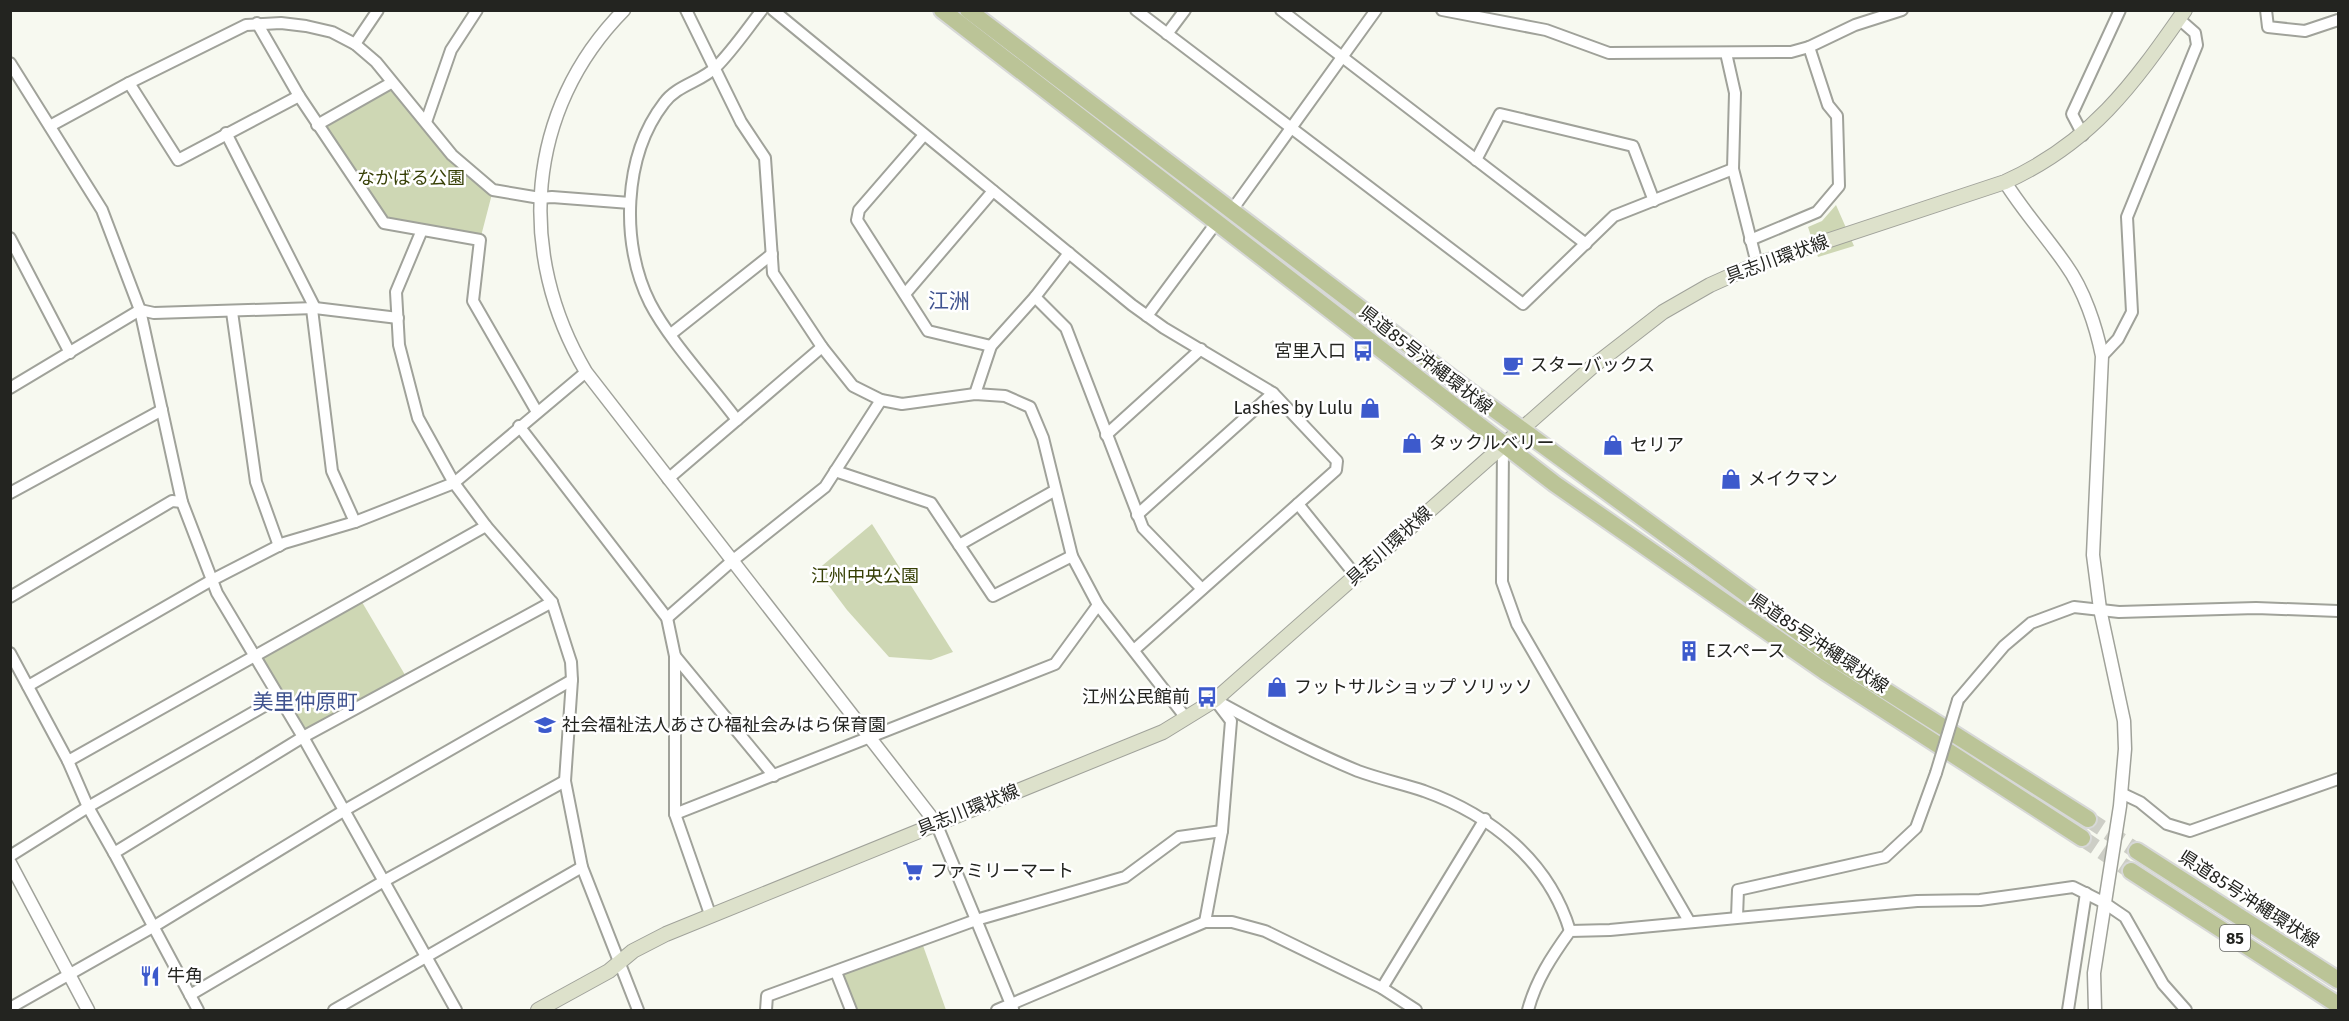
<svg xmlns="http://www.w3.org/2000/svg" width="2349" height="1021" viewBox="0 0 2349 1021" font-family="'Fira Sans','Noto Sans JP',sans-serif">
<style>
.green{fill:#ced7b4}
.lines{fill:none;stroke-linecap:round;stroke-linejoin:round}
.primary-tunnel{stroke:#cdcec6;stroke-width:16;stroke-dasharray:16 8;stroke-linecap:butt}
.minor-casing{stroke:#a0a29a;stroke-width:14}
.tertiary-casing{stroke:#a0a29a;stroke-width:15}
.secondary-casing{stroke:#a0a29a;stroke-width:16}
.primary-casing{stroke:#d7d8d7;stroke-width:20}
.minor{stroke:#fff;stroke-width:10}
.tertiary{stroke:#fff;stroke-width:12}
.secondary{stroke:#dde1cb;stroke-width:14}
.primary{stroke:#bbc497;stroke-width:16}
.minor-bridge-casing{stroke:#a0a29a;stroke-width:14;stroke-linecap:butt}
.minor-bridge{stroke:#fff;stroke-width:10}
.labels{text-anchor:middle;stroke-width:5;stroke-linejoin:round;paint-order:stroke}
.shield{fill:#fff;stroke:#656663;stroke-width:1.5}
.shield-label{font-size:16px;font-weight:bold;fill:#232420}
.park-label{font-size:18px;fill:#374006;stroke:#fff}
.street-label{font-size:18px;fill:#232420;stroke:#fff}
.poi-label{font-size:18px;fill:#232420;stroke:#fff;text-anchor:start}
.quarter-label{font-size:21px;fill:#40538f;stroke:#fff}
</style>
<rect width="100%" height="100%" fill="#f7f9f0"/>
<g class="green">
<polygon points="391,83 439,138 493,190 480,240 384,223 317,125"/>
<polygon points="1836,205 1854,246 1818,257 1808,227 1822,221"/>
<polygon points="872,524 953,652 931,660 889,657 847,610 817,570"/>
<polygon points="359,597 408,680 303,737 257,656"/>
<polygon points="921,940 946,1010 851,1010 836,972"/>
</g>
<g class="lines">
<g class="primary-tunnel">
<polyline points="2088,819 2137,851"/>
<polyline points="2082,838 2131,871"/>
</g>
<g class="minor-casing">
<g id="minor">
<polyline points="686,10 741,122 765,158 773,273 822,347 853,386 881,400 902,404 975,394 1005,396 1030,407 1043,438 1072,556 1098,605 1186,718"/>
<polyline points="773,10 1132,305 1164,328 1273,393 1337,461 1336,470 1134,650"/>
<polyline points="1136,10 1523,304 1614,216 1733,169"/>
<polyline points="1281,10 1586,244"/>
<polyline points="1442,10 1546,30 1609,53 1791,52 1809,47 1855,25 1902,10"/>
<polyline points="2266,10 2268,27 2305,31 2338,20"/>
<polyline points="257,23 299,96"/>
<polyline points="1167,34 1185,10"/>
<polyline points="355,44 378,10"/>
<polyline points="1726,53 1735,93 1733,169 1757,264"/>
<polyline points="10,63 102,210 140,310 182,502 217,593 303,737 456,1010"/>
<polyline points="129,83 178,160 299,96 384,223 480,240 473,301 537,412"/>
<polyline points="426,122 451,50 477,10"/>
<polyline points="317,125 391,83"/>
<polyline points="50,126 129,83 246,25 281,23 306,26 332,32 355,44 376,62 452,155 493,190 540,198 552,197 630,203"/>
<polyline points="226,133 315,308"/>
<polyline points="924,135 859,210 857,220 928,331 991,346"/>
<polyline points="2083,135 2072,114 2120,10"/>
<polyline points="1476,160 1500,114 1633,146 1654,201"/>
<polyline points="1232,210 1376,10"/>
<polyline points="422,230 396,292 399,345 418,418 454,483 486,526 552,602 571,662 572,680 565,781 582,867 638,1010"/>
<polyline points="10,238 70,353"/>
<polyline points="1750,240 1817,212 1839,186 1837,116 1828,105 1809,47"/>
<polyline points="905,294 993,191"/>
<polyline points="1035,297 1066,328 1143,528 1202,589"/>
<polyline points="312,309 332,471 355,522"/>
<polyline points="232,312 256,482 279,546"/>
<polyline points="1147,316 1216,223"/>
<polyline points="671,334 772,254"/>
<polyline points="2102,356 2118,339 2132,312 2127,217 2197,45 2195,33 2179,19"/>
<polyline points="10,388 140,310 154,313 315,308 398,318"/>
<polyline points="975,394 991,346 1035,297 1069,253"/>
<path d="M 737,420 C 711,385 669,340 650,303 C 620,244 623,156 664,103 C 677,85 701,82 716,67 C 733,50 747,29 762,10"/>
<polyline points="519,426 667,618 675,656 675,814 710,914"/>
<polyline points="1106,435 1201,349"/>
<polyline points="1503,445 1502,582 1517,624 1689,921"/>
<polyline points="835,471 931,503 993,596 1072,556"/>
<polyline points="668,479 822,347"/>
<polyline points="10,493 162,410"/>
<polyline points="1298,504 1356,576"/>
<polyline points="1137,515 1273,393"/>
<polyline points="959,545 1054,491"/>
<polyline points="10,597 172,501 182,502"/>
<polyline points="667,618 732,561 825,487 881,400"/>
<polyline points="10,653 68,761 486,526"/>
<polyline points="675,656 774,776"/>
<polyline points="28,686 212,580 284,543 355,522 454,483 586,372"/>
<path d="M 1215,700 C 1262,726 1309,751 1358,771 C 1380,779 1403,784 1424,791 C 1491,815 1549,861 1570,931"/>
<polyline points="1958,700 2004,646 2031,623 2074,607 2119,612 2256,608 2338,611"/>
<polyline points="68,761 88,807 114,853"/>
<polyline points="2121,793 2140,802 2167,824 2190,831 2338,779"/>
<polyline points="675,814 1055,664 1098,605"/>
<polyline points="936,823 1013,1009"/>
<polyline points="10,856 88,807 280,697"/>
<polyline points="1737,917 1738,890 1885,857 1916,828 1936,773"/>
<polyline points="1205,922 1222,831 1231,721 1218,704"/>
<polyline points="836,972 851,1010"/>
<polyline points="1382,988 1485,819"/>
<polyline points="190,995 384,881 565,781"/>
<polyline points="10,1008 153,927 345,810 572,680"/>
<polyline points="198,1010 114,853 303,737 552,602"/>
<polyline points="334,1010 582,867"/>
<polyline points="766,1010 767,996 976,920 1125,877 1179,837 1222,831"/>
<polyline points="997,1010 1205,922 1232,922 1265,931 1382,988 1416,1010"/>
<path d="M 1528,1010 C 1536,980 1552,956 1570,931 L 1610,930 L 1917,901 L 1980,900 L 2073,887 L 2103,902 L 2125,917 L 2163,984 L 2186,1010"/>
<polyline points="2068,1010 2086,893"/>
</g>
</g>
<g class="tertiary-casing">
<g id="tertiary">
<path d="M 624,10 C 525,110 516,254 586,372 L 936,823"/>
<path d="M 2005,182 C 2023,211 2046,236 2066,265 C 2084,290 2096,326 2102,356 L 2093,555 L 2100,609 L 2124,721 L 2125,749 L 2120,806 L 2094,973 L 2095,1010"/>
<polyline points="10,863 88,1010"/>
</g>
</g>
<g class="secondary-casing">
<path id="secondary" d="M 538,1010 L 609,971 L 633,951 L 666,934 L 1163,732 L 1215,700 L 1592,367 L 1663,312 L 1710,285 L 1757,264 L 2005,182 C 2091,143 2132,86 2185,10"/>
</g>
<g class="primary-casing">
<g id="primary">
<polyline points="942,10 1555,484 1824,671 2082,838"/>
<polyline points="968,10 1469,391 1834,658 2088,819"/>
<polyline points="2137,851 2338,980"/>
<polyline points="2131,871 2338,1005"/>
</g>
</g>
<use href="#minor" class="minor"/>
<use href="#tertiary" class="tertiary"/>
<use href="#secondary" class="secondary"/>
<use href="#primary" class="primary"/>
<g class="minor-bridge-casing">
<polyline id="minor-bridge" points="1936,773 1958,700"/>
</g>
<use href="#minor-bridge" class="minor-bridge"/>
</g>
<defs>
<g id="bus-bare" transform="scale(1.62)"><path d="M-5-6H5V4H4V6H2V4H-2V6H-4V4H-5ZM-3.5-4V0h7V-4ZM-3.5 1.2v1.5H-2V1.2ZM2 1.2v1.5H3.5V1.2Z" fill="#3d5acc" stroke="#fff" stroke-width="2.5" paint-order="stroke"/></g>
<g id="cafe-bare" transform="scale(1.62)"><path d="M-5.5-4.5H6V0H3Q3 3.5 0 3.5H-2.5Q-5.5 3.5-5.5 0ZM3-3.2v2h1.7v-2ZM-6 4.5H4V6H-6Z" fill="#3d5acc" stroke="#fff" stroke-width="2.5" paint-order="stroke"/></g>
<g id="shop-bare" transform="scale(1.62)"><path d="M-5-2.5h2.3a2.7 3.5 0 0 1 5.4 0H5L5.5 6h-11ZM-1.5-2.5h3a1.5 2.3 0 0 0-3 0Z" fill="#3d5acc" stroke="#fff" stroke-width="2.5" paint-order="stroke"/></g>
<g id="building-bare" transform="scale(1.62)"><path d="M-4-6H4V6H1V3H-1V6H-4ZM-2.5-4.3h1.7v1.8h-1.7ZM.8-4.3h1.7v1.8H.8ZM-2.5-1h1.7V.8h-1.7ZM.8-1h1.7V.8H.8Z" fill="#3d5acc" stroke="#fff" stroke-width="2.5" paint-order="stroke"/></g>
<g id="school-bare" transform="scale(1.62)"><path d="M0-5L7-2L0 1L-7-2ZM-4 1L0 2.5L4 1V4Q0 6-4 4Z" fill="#3d5acc" stroke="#fff" stroke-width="2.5" paint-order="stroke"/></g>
<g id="supermarket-bare" transform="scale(1.62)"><path d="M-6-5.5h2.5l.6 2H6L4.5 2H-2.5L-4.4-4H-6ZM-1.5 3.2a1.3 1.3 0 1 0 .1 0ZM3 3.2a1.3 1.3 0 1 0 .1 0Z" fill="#3d5acc" stroke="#fff" stroke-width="2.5" paint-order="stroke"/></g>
<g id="restaurant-bare" transform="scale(1.62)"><path d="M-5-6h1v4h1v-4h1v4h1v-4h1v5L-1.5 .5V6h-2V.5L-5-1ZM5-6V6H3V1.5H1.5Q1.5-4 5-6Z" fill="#3d5acc" stroke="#fff" stroke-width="2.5" paint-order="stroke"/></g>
</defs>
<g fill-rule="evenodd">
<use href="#bus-bare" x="1363" y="351"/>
<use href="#cafe-bare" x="1513" y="365"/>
<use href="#shop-bare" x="1370" y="408"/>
<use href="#shop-bare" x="1412" y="443"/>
<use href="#shop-bare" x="1613" y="445"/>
<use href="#shop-bare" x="1731" y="479"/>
<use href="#building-bare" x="1689" y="651"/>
<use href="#shop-bare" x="1277" y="687"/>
<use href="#bus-bare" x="1207" y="697"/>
<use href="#school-bare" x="545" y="725"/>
<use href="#supermarket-bare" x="913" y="871"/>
<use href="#restaurant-bare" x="150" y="976"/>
</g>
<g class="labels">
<rect class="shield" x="2220" y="925" width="30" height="26" rx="4.5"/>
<g class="shield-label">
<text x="2235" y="944">85</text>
</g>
<g class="park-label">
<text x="411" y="184">なかばる公園</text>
<text x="865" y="582">江州中央公園</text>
</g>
<g class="street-label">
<text transform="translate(1777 259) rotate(-20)" y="6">具志川環状線</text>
<text transform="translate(1426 360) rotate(38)" y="6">県道85号沖縄環状線</text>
<text transform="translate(1389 546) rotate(-42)" y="6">具志川環状線</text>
<text transform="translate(1819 643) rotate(34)" y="6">県道85号沖縄環状線</text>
<text transform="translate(968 810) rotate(-22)" y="6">具志川環状線</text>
<text transform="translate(2249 899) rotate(33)" y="6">県道85号沖縄環状線</text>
</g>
<g class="poi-label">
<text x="1346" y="357" text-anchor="end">宮里入口</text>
<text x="1530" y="371">スターバックス</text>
<text x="1353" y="414" text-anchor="end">Lashes by Lulu</text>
<text x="1429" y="449">タックルベリー</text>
<text x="1630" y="451">セリア</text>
<text x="1748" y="485">メイクマン</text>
<text x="1706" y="657">Eスペース</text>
<text x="1294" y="693">フットサルショップ ソリッソ</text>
<text x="1190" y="703" text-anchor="end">江州公民館前</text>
<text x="562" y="731">社会福祉法人あさひ福祉会みはら保育園</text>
<text x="930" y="877">ファミリーマート</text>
<text x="167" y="982">牛角</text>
</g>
<g class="quarter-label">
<text x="949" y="308">江洲</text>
<text x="305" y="709">美里仲原町</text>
</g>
</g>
<rect width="2349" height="1021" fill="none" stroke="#232420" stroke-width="24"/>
</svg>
